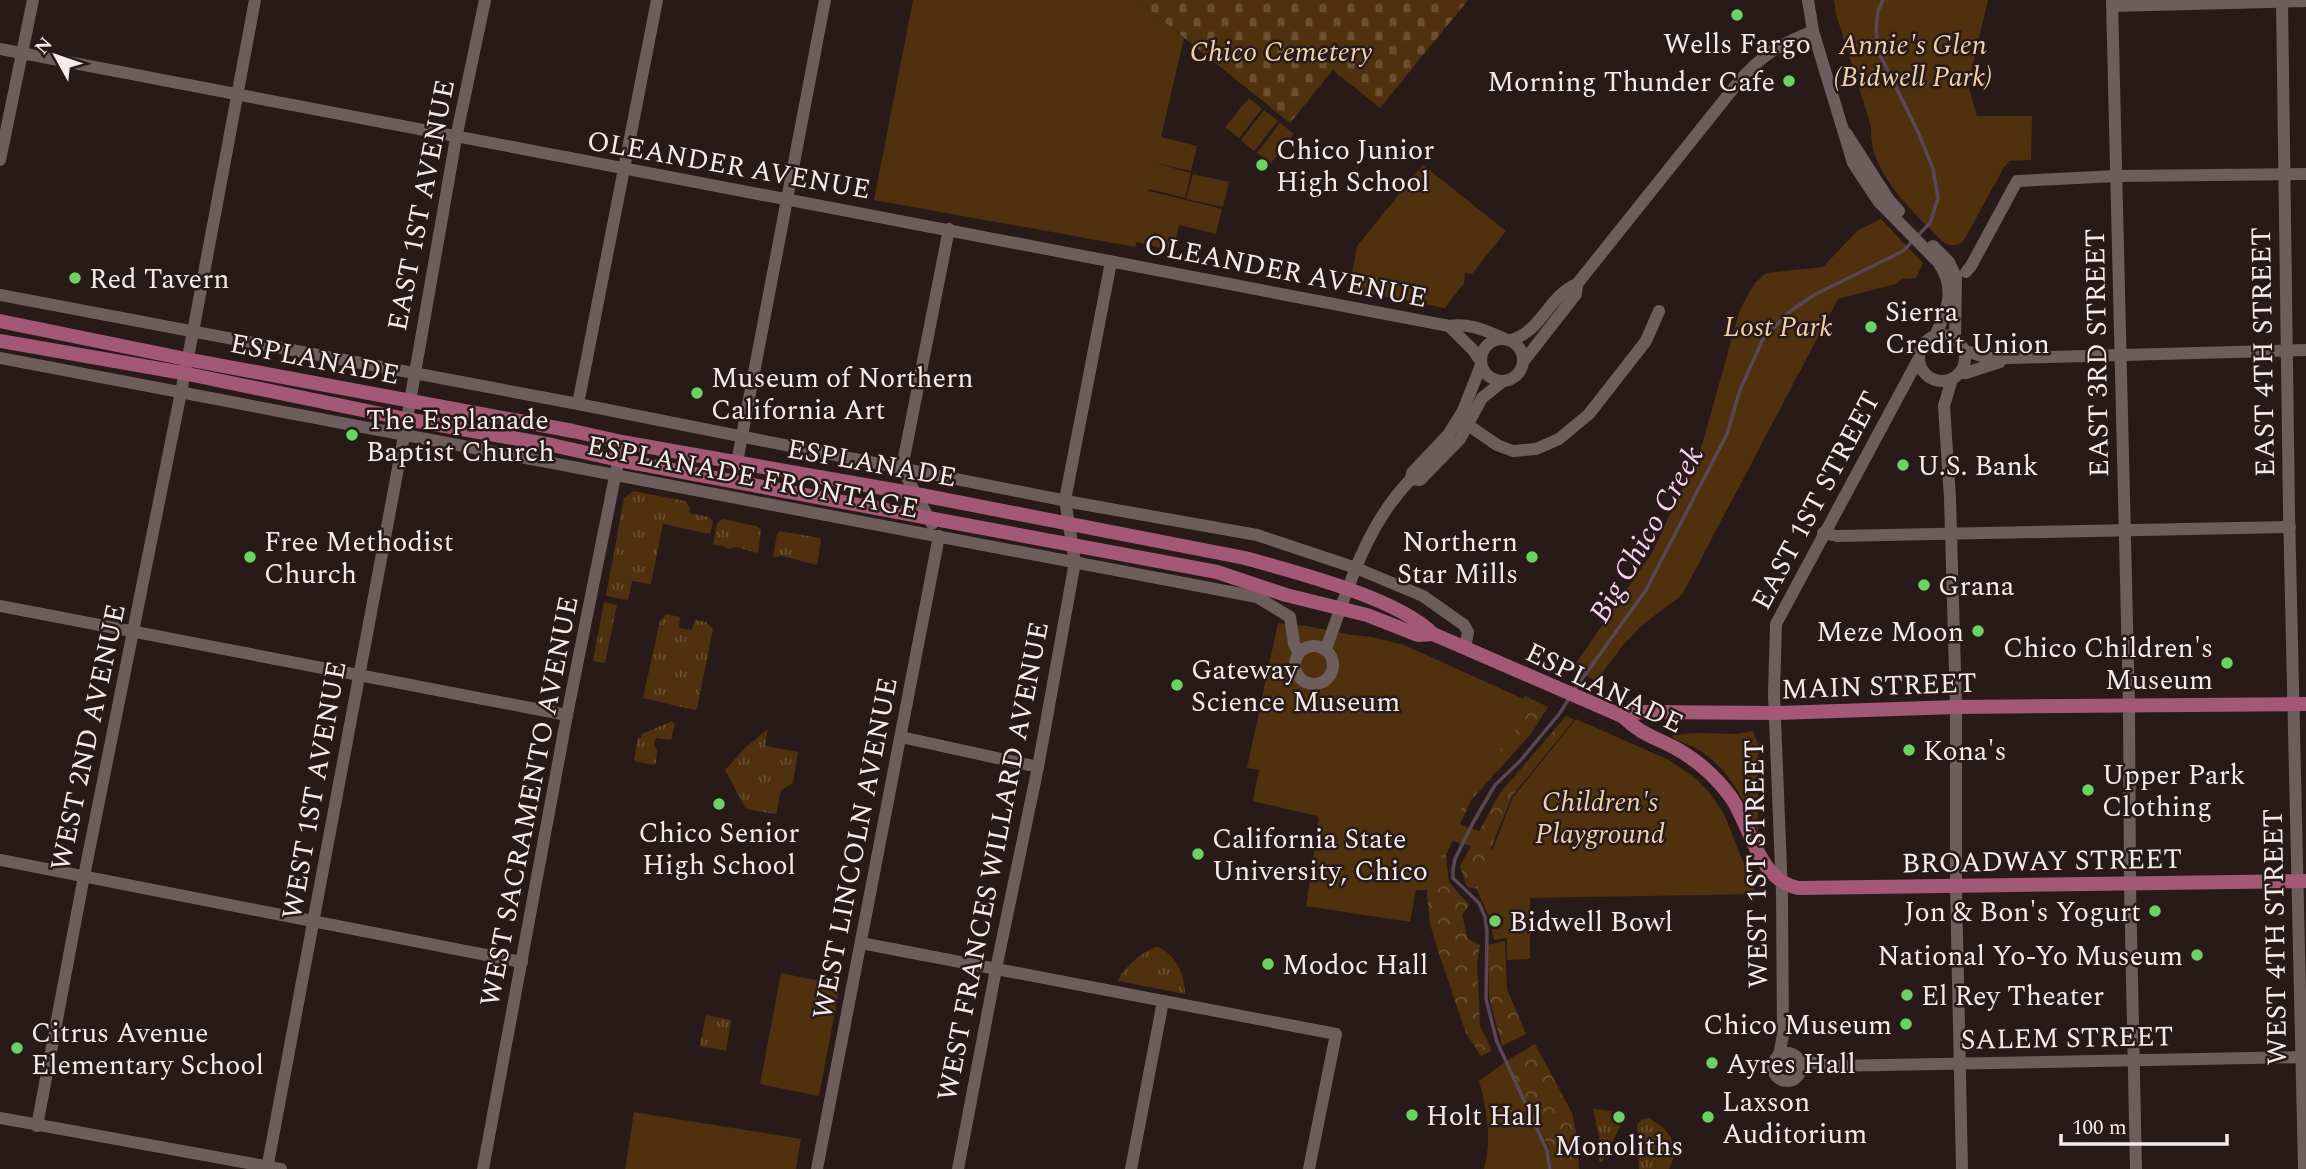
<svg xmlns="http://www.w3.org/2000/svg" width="2306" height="1169" viewBox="0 0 2306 1169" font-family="Spectral,serif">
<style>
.grass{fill:url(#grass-tufts)}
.forest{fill:url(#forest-crowns)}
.cemetery{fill:url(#cemetery-stones)}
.green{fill:#4f320d}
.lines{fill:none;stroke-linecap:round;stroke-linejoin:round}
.stream{stroke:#5a4656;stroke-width:3.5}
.minor{stroke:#6e5d5d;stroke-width:12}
.major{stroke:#a35876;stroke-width:14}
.poi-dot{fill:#6bd363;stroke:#271a19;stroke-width:2.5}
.labels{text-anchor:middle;stroke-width:5;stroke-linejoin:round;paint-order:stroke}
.poi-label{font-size:28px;fill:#f5ebea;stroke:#271a19;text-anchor:start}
.park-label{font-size:28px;font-style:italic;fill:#f3d0aa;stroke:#271a19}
.street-label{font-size:28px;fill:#f5ebea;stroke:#271a19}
.water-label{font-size:30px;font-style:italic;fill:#fad1f3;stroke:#271a19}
</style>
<defs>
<pattern id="grass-tufts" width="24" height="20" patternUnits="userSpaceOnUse" patternTransform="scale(1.75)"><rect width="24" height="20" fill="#4f320d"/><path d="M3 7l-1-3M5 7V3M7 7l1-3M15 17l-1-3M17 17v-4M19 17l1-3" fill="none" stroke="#695030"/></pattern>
<pattern id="forest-crowns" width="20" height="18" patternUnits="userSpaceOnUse" patternTransform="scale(1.75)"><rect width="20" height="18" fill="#4f320d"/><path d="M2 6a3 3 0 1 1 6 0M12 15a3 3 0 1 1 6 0" fill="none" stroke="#695030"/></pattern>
<pattern id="cemetery-stones" width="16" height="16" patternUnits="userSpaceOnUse" patternTransform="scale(1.75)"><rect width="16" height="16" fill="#4f320d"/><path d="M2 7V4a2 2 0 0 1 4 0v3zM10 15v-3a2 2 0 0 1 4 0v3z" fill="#695030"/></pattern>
</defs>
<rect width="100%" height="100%" fill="#271a19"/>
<g class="grass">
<polygon points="633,491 685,501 690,508 689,513 709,517 713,521 710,534 663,524 651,584 632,581 628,600 606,596 624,498"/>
<polygon points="722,519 756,526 761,529 758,553 736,547 729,549 723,546 713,545 717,524"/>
<polygon points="780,531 820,538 821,541 817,565 782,556 773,557 777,534"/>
<polygon points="604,602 617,605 605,663 593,661"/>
<polygon points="666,614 680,617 679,628 692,630 695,620 706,622 713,629 697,709 694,710 643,698 660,621"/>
<polygon points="673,721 672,723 675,723 671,740 656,738 654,744 657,751 656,763 654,765 634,761 638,737 641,738 642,734"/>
<polygon points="768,729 765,746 798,752 793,783 781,790 776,814 746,809 725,770 746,747"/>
<path d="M 1158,947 C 1177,956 1184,974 1185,994 L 1118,981 C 1122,969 1144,949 1158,947 Z"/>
<polygon points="706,1015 731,1020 726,1051 700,1046"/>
<polygon points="1593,1109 1627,1113 1602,1162 1599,1161 1600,1142"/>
<path d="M 1649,1118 C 1670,1131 1681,1143 1669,1169 L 1639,1169 L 1637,1125 L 1642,1119 Z"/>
</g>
<g class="forest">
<polygon points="1525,696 1548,707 1530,735 1471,800 1446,855 1449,882 1469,905 1462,915 1468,939 1480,945 1477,962 1480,1026 1492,1051 1481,1056 1466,1033 1438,951 1430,924 1427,893 1435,844 1449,808"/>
<polygon points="1566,716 1574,720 1512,796 1491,848 1511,869 1478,889 1467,887 1460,866 1500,793"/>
<polygon points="1505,941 1507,989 1526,1034 1502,1046 1489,998 1488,945"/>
<polygon points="1535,1044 1572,1113 1577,1136 1579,1169 1552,1169 1549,1148 1506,1061"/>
</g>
<polygon class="cemetery" points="1137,0 1468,0 1380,108 1333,70 1290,123"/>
<g class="green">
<polygon points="913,0 1137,0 1184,38 1161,137 1197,146 1191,171 1155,163 1191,173 1185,198 1149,189 1147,194 1149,191 1222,209 1216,234 1179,225 1173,251 1137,242 1135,247 874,200"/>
<path d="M 1834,0 L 1988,0 L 1968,85 L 1977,116 L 2032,116 L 2031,160 L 2010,161 L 2004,167 L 1963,242 C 1955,246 1950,247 1942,241 C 1912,210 1868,173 1871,126 L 1836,14 Z"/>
<polygon points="1249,98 1262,109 1239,138 1225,127"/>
<polygon points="1264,110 1278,121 1254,151 1241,140"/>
<polygon points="1280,123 1294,134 1271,163 1257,153"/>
<polygon points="1423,165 1506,231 1472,274 1465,273 1464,283 1445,308 1349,290 1357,246"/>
<polygon points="1193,174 1229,182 1223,207 1186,199"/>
<polygon points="1881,219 1923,263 1916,278 1902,279 1896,284 1838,299 1682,595 1641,626 1624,644 1596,681 1572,669 1652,553 1702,445 1740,309 1755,283 1766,273 1823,267 1857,231"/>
<polygon points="1278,623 1307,626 1351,635 1372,637 1404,645 1535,704 1485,770 1454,822 1490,835 1485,850 1446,839 1432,890 1416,890 1410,922 1306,906 1319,819 1317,816 1253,801 1259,770 1247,768"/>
<polygon points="1576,719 1669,760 1694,777 1710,793 1724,814 1756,894 1530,898 1530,959 1507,960 1507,938 1494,940 1489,917 1477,890 1513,797"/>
<path d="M 1753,731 L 1758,744 L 1758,832 C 1745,802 1731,772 1702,752 C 1694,746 1682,743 1673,738 L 1673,735 L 1696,733 L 1737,734 Z"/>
<polygon points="781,973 840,985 819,1096 760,1084"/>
<path d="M 1505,1062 L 1547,1150 L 1550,1169 L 1484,1169 C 1492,1139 1487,1110 1479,1081 Z"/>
<polygon points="634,1112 801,1139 796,1169 625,1169"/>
</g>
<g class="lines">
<g class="stream">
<polyline points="1574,690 1646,590 1727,434 1740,390 1763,339 1789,312 1814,295 1903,251 1930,223 1938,198 1933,169 1919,134 1879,53 1876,30 1878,11 1883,0"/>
<polyline points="1550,1169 1547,1150 1497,1042 1486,999 1487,932 1485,917 1479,903 1453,878 1453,870 1455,859 1474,821 1495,785 1520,761 1560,713 1570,697"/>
</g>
<g class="minor">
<path d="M 1808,0 L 1813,31 L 1853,163 L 1878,201 L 1938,262 C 1957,289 1947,310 1935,336"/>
<polyline points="2112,0 2129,705 2130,884 2136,1169"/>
<polyline points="2282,0 2289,511 2304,1169"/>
<polyline points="2112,6 2306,1"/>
<path d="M 0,49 L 1449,326 C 1470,323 1484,330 1503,338"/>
<polyline points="1846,133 1889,200 1899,211"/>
<polyline points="0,160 33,0"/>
<polyline points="1933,246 1949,262 1956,277 1955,339"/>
<polyline points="1966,272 1971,266 2017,181 2116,176 2306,174"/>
<polyline points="0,295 578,404 1077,503 1257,535 1356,568 1423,596 1464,625 1468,632 1465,648"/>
<polyline points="1449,326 1473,350 1480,360"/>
<circle cx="1942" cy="358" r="23"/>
<circle cx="1502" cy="360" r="21"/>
<path d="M 1511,340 C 1542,331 1549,295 1577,284 L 1736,85 C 1761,55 1777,46 1813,31"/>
<polyline points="1963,350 1988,358 2010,358 2306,350"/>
<polyline points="0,358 1257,597 1290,617 1294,644 1299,653"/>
<polyline points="1523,362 1576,294 1577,284"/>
<polyline points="1960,373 1966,373 2000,362"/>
<polyline points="1952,379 1944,406 1950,498 1956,707 1956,886 1962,1169"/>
<polyline points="578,404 657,0"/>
<polyline points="1468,425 1497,445 1513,451 1536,449 1559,439 1589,414 1646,341 1659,311"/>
<polyline points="737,462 825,0"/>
<polyline points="1411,479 1420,480 1460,439 1482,398 1503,381"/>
<polyline points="932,524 902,468 949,229"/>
<polyline points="1823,533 1837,536 2290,527"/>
<polyline points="0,606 567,715"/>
<circle cx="1314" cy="665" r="19"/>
<path d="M 1326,649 C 1348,589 1365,526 1411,479 L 1412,473 L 1448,435 L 1463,411 L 1481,365"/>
<polyline points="901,737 1038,767"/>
<polyline points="0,860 522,962"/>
<polyline points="861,943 1336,1034 1309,1169"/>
<circle cx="1787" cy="1067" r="14"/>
<polyline points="1779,1055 1783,1035 1782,893 1774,694 1776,624 1919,358"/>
<polyline points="1799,1060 1829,1066 2306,1057"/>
<polyline points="0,1118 281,1169"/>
<polyline points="37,1126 84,876 193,332 255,0"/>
<polyline points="267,1169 404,436 456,138 485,0"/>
<polyline points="483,1169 567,715 622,442"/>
<polyline points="817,1169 939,536"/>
<polyline points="958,1169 996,969 1038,767 1075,562 1065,500 1111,262"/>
<polyline points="1131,1169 1163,1001"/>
</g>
<g class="major">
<path d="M 0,321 L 186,359 L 573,431 L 622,442 L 916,494 L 1245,558 C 1295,572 1398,598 1433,634 L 1622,716 C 1642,735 1655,737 1677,749 C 1698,761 1716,777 1730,796 C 1751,825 1757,879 1798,888 L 2306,881"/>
<polyline points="0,341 183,373 406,419 552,445 619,460 1217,572 1286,595 1367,615 1418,635 1433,634"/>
<polyline points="1622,716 1642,712 1776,713 1956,707 2306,704"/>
</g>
</g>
<g class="poi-dot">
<circle cx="1737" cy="15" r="7"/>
<circle cx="1789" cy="81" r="7"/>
<circle cx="1262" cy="165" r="7"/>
<circle cx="75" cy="278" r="7"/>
<circle cx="1871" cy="327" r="7"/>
<circle cx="697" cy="393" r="7"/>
<circle cx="352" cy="435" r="7"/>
<circle cx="1903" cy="465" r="7"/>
<circle cx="250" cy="557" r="7"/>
<circle cx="1532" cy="557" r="7"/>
<circle cx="1924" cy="585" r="7"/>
<circle cx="1978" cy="631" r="7"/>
<circle cx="2227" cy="663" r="7"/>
<circle cx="1177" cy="685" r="7"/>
<circle cx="1909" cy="750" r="7"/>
<circle cx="2088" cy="790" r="7"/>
<circle cx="719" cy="804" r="7"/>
<circle cx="1198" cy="854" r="7"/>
<circle cx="2155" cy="911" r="7"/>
<circle cx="1495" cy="921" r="7"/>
<circle cx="2197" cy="955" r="7"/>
<circle cx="1268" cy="964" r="7"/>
<circle cx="1907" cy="995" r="7"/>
<circle cx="1906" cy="1024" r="7"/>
<circle cx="17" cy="1048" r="7"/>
<circle cx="1712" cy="1063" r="7"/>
<circle cx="1412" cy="1115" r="7"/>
<circle cx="1619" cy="1117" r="7"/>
<circle cx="1708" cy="1117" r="7"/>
</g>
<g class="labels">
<g class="poi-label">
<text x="1737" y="53" text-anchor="middle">Wells Fargo</text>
<text x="1775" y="91" text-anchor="end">Morning Thunder Cafe</text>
<text x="1276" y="159">Chico Junior<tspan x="1276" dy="32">High School</tspan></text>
<text x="89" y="288">Red Tavern</text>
<text x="1885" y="321">Sierra<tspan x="1885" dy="32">Credit Union</tspan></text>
<text x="711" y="387">Museum of Northern<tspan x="711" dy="32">California Art</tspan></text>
<text x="366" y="429">The Esplanade<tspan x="366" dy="32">Baptist Church</tspan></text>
<text x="1917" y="475">U.S. Bank</text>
<text x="264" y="551">Free Methodist<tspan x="264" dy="32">Church</tspan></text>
<text x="1518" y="551" text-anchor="end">Northern<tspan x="1518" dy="32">Star Mills</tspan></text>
<text x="1938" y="595">Grana</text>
<text x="1964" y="641" text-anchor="end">Meze Moon</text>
<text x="2213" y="657" text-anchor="end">Chico Children's<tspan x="2213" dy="32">Museum</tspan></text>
<text x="1191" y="679">Gateway<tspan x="1191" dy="32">Science Museum</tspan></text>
<text x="1923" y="760">Kona's</text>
<text x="2102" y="784">Upper Park<tspan x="2102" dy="32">Clothing</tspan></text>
<text x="719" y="842" text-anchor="middle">Chico Senior<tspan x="719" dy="32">High School</tspan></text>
<text x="1212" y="848">California State<tspan x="1212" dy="32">University, Chico</tspan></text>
<text x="2141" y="921" text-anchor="end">Jon &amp; Bon's Yogurt</text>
<text x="1509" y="931">Bidwell Bowl</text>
<text x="2183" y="965" text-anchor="end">National Yo-Yo Museum</text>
<text x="1282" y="974">Modoc Hall</text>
<text x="1921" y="1005">El Rey Theater</text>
<text x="1892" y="1034" text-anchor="end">Chico Museum</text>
<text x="31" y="1042">Citrus Avenue<tspan x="31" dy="32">Elementary School</tspan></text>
<text x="1726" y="1073">Ayres Hall</text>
<text x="1722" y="1111">Laxson<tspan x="1722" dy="32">Auditorium</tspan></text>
<text x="1426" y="1125">Holt Hall</text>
<text x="1619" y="1155" text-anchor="middle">Monoliths</text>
</g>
<g class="park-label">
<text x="1913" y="54">Annie's Glen<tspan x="1913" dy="32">(Bidwell Park)</tspan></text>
<text x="1281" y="61">Chico Cemetery</text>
<text x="1778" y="336">Lost Park</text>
<text x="1600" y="811">Children's<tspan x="1600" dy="32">Playground</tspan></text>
</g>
<g class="street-label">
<text transform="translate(729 164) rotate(10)" y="10">OLEANDER AVENUE</text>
<text transform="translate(420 205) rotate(-79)" y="10">EAST 1ST AVENUE</text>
<text transform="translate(1286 270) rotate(11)" y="10">OLEANDER AVENUE</text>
<text transform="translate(2262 352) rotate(-91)" y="10">EAST 4TH STREET</text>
<text transform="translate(2096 353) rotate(-91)" y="10">EAST 3RD STREET</text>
<text transform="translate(315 358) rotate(11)" y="10">ESPLANADE</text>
<text transform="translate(872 462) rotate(10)" y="10">ESPLANADE</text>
<text transform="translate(753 476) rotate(11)" y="10">ESPLANADE FRONTAGE</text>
<text transform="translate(1815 500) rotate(-62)" y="10">EAST 1ST STREET</text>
<text transform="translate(1879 685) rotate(-2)" y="10">MAIN STREET</text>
<text transform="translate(1605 687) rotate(26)" y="10">ESPLANADE</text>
<text transform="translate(87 737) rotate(-78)" y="10">WEST 2ND AVENUE</text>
<text transform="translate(313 790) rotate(-80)" y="10">WEST 1ST AVENUE</text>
<text transform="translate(528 801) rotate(-79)" y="10">WEST SACRAMENTO AVENUE</text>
<text transform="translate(854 848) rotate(-79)" y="10">WEST LINCOLN AVENUE</text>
<text transform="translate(2042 860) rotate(-1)" y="10">BROADWAY STREET</text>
<text transform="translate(992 861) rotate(-79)" y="10">WEST FRANCES WILLARD AVENUE</text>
<text transform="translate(1755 864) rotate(-91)" y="10">WEST 1ST STREET</text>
<text transform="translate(2274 937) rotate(-91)" y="10">WEST 4TH STREET</text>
<text transform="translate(2067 1037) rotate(-1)" y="10">SALEM STREET</text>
</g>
<g class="water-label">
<text transform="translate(1646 534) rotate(-60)" y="10">Big Chico Creek</text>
</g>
</g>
<g transform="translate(56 56) rotate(310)" stroke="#271a19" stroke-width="5" paint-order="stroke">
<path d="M0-5L12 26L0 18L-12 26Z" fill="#f5ebea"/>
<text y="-10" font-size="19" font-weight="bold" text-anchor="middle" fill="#f5ebea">N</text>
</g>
<path d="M2061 1134v10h166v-10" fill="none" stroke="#f5ebea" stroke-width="3.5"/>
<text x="2072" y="1134" font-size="21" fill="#f5ebea" stroke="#271a19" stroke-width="5" paint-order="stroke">100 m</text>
</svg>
